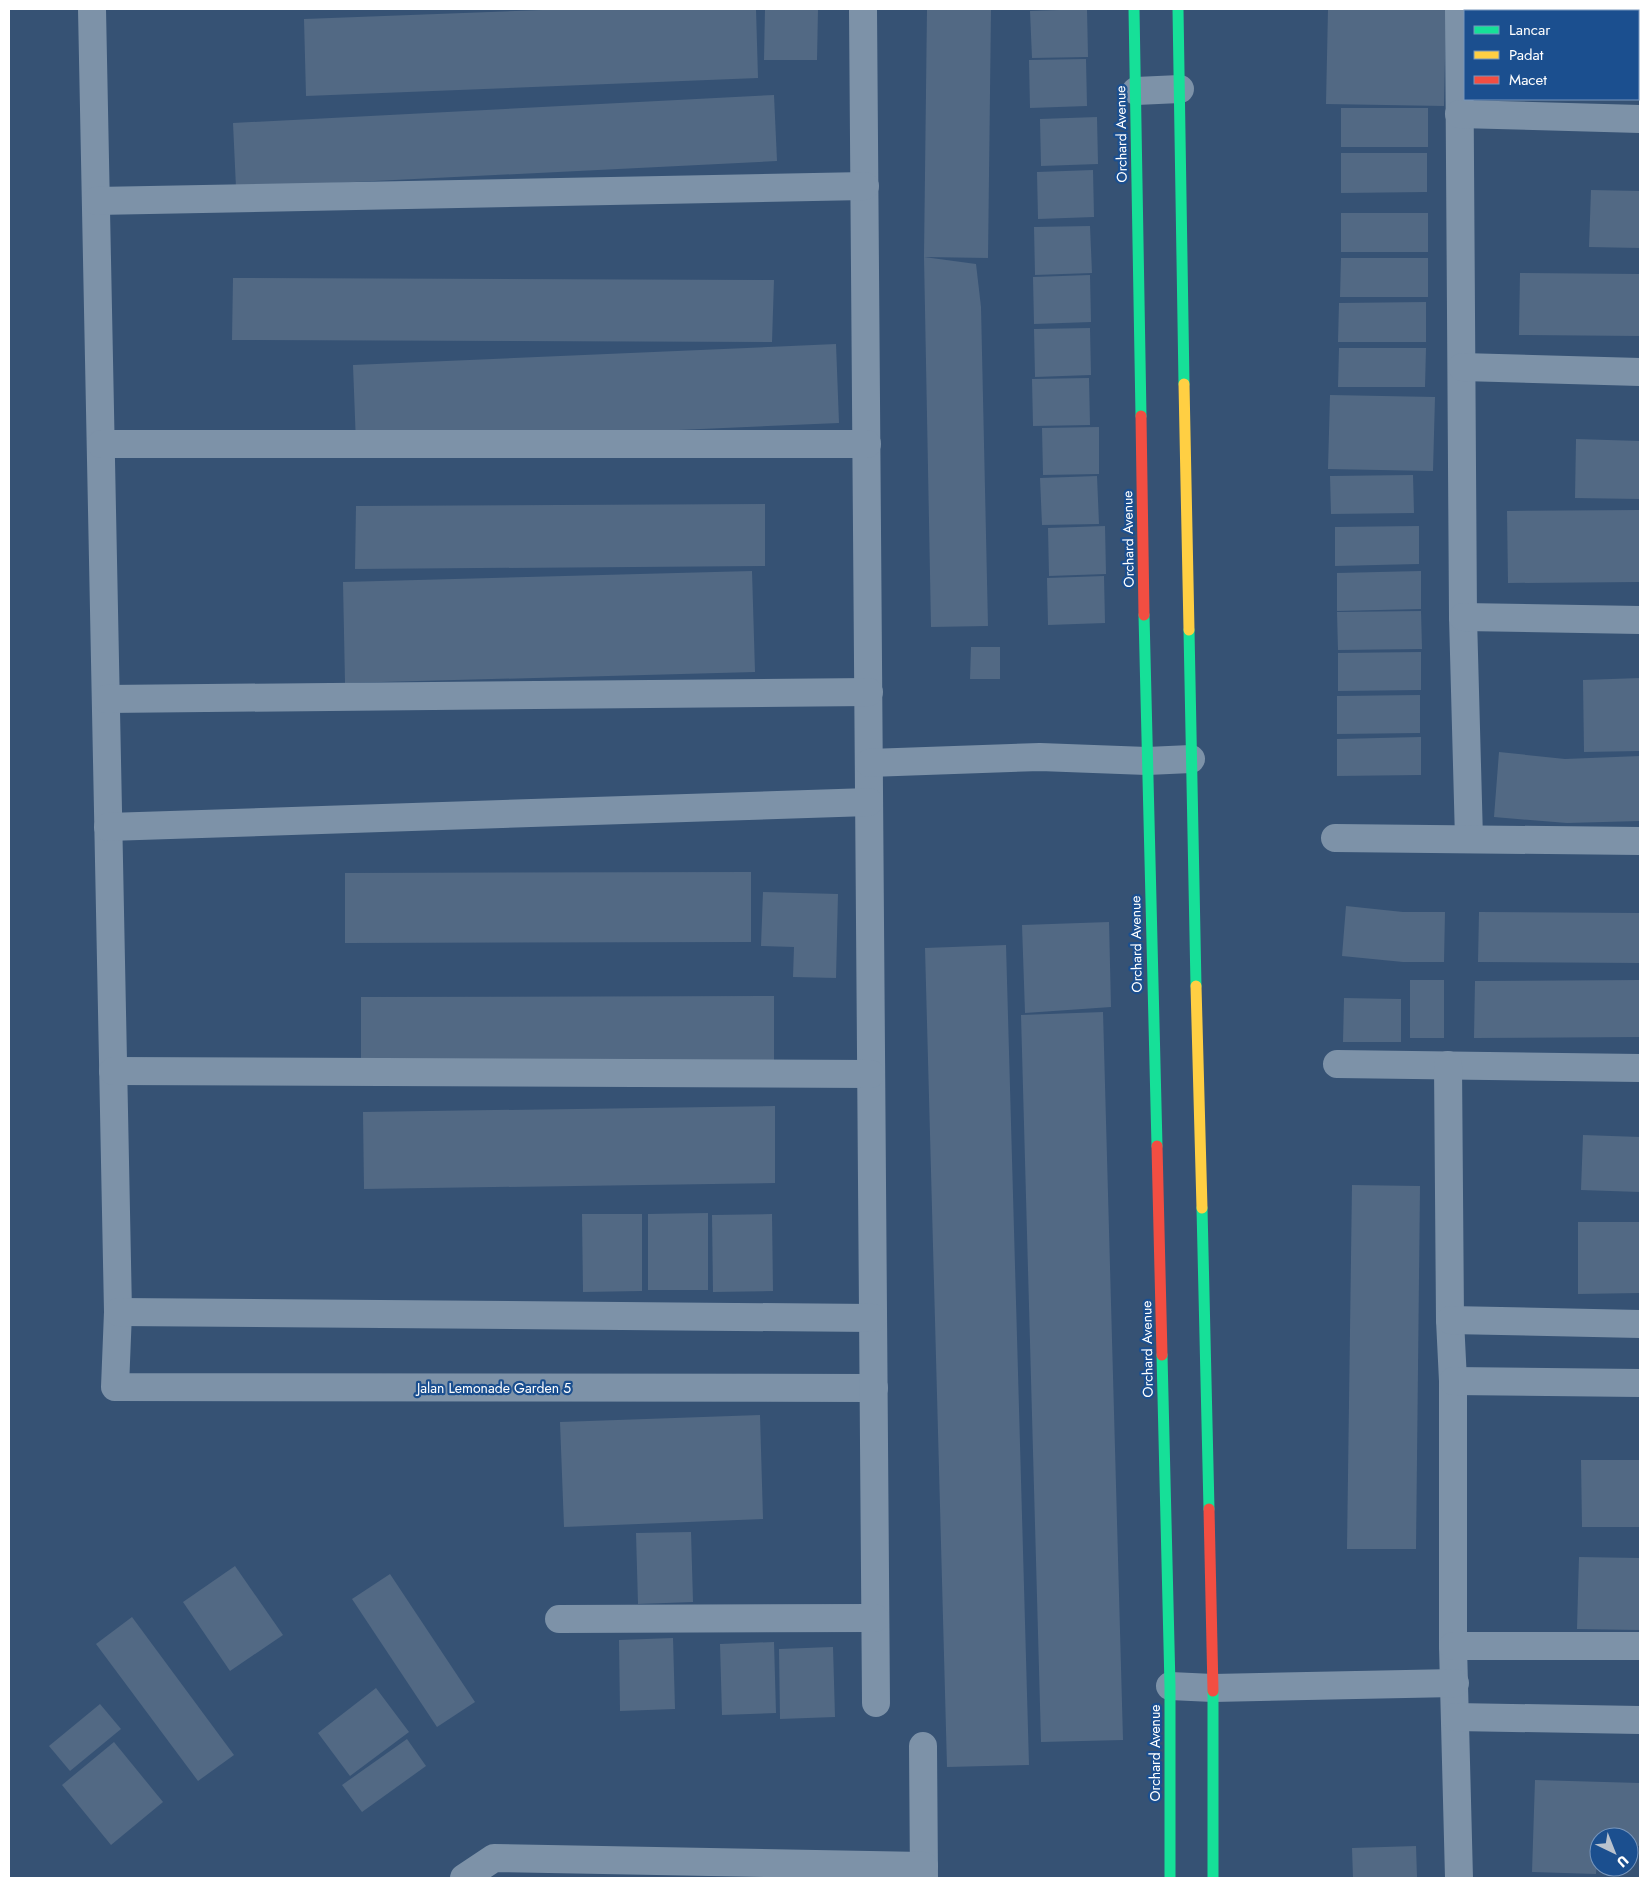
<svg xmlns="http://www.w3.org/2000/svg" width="1649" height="1887" viewBox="0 0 1649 1887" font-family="Jost,sans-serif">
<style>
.building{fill:#526984}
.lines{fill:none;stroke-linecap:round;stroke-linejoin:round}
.street{stroke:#7d92a8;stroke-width:28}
.fast{stroke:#16e098;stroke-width:11}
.slow{stroke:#ffcf43;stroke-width:11}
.jam{stroke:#f24e42;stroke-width:11}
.labels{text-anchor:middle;stroke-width:4.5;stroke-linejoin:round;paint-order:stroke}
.street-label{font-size:14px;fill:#fff;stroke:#1b4f8f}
</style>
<rect width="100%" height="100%" fill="#365274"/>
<g class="building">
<polygon points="569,9 756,9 758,78 306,96 304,19"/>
<polygon points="765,9 818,9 817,60 764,60"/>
<polygon points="927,9 991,9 988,258 924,257"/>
<polygon points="1087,9 1088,57 1032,58 1030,11"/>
<polygon points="1328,9 1446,9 1444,106 1326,104"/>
<rect x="1638" y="31" width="2" height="64"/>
<polygon points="1086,59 1087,106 1030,108 1029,60"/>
<polygon points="774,95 777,161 236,188 233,123"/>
<rect x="1341" y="108" width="87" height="39"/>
<polygon points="1097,117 1098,164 1041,166 1040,119"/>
<polygon points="1341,153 1427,153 1427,192 1341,193"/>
<polygon points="1093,170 1094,217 1038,219 1037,172"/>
<polygon points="1591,190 1640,191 1640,248 1589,247"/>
<rect x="1341" y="213" width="87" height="39"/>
<polygon points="1090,226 1092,273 1035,275 1034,227"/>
<polygon points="924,257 976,264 981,307 988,626 931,627"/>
<polygon points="1341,258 1428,258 1428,297 1340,297"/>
<polygon points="1520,273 1640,274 1640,336 1519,335"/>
<polygon points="1090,275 1091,322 1034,324 1033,277"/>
<polygon points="233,278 774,280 772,342 232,340"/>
<polygon points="1426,302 1426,342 1338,342 1339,303"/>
<polygon points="1090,328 1091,375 1035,377 1034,329"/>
<polygon points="836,344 839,423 356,444 353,365"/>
<polygon points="1339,348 1426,348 1425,387 1338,387"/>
<polygon points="1089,378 1090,425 1033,426 1032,379"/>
<polygon points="1330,395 1435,397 1433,471 1328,469"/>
<polygon points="1099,427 1099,474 1043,475 1042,428"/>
<polygon points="1576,439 1640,441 1640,499 1575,498"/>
<polygon points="1413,475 1414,513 1331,514 1330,476"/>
<polygon points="1097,476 1099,524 1042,525 1040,478"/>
<polygon points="765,504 765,566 355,569 356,506"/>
<polygon points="1640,510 1640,582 1508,583 1507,511"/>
<polygon points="1105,526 1106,574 1049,576 1048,528"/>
<polygon points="1419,526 1419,564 1335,566 1335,527"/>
<polygon points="752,571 755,672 345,683 343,582"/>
<polygon points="1421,571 1421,609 1337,611 1337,573"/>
<polygon points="1104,576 1105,623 1048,625 1047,578"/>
<polygon points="1421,611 1422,649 1338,650 1337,612"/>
<polygon points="971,647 1000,647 1000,679 970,679"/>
<polygon points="1421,652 1421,690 1338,691 1338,653"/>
<polygon points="1640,678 1640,751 1584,752 1583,680"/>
<polygon points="1420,695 1420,733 1337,734 1337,696"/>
<polygon points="1421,737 1421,775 1337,776 1337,739"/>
<polygon points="1499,752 1565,759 1640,756 1640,821 1567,823 1494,817"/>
<polygon points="751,872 751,942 345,943 345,873"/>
<polygon points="763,892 838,894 836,978 793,977 794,947 761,946"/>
<polygon points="1346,906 1403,912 1445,912 1444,962 1403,962 1342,956"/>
<polygon points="1479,912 1640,913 1640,963 1478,962"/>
<polygon points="1109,922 1111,1007 1025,1013 1022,925"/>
<polygon points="1006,945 1029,1765 947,1767 925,948"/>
<rect x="1410" y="980" width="34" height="58"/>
<polygon points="1640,980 1640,1037 1474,1038 1475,981"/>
<polygon points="774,996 774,1064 361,1066 361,997"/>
<polygon points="1344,998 1401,999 1401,1042 1343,1042"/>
<polygon points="1103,1012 1123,1740 1041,1742 1021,1015"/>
<polygon points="775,1106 775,1183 364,1189 363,1112"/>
<polygon points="1583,1135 1640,1137 1640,1192 1581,1190"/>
<polygon points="1352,1185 1420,1186 1416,1549 1347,1549"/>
<polygon points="708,1213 708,1290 648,1290 648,1214"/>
<polygon points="582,1214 642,1214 642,1291 583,1292"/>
<polygon points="772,1214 773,1291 713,1292 712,1215"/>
<polygon points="1578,1222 1640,1222 1640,1293 1578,1294"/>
<polygon points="760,1415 763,1519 564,1527 560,1422"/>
<polygon points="1581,1460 1640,1460 1640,1527 1582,1527"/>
<polygon points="691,1532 693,1602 638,1604 636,1533"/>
<polygon points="1579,1557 1640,1558 1640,1630 1577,1629"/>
<polygon points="235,1566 283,1635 230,1671 183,1602"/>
<polygon points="390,1574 475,1702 437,1727 352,1599"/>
<polygon points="132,1617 234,1755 198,1781 96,1644"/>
<polygon points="673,1638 675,1709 620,1711 619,1640"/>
<polygon points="774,1642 776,1713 722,1715 720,1644"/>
<polygon points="833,1647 835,1717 780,1719 779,1649"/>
<polygon points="376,1688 409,1732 350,1776 318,1733"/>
<polygon points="100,1704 121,1729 70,1771 49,1746"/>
<polygon points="407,1739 426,1766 362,1812 342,1785"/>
<polygon points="114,1742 163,1802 111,1845 62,1785"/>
<polygon points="1535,1780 1640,1783 1640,1846 1629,1845 1629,1837 1599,1837 1596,1874 1532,1872"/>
<polygon points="1416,1846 1417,1878 1353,1878 1352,1848"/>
</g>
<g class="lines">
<g class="street">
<polyline points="92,9 118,1312 115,1387 874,1388"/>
<polyline points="863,9 876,1703"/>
<polyline points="1459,9 1463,617 1469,839"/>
<polyline points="1136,91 1180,89"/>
<polyline points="1459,114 1640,119"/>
<polyline points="96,201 865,186"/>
<polyline points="1462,367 1640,372"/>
<polyline points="101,444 867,444"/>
<polyline points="1463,617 1640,620"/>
<polyline points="106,699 869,692"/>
<polyline points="869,763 1040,757 1147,761 1191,759"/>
<polyline points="108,827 869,802"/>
<polyline points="1335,838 1640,841"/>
<polyline points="1337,1064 1640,1068"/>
<polyline points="1448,1065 1450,1320 1453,1381 1453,1646 1459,1878"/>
<polyline points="113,1071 871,1074"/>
<polyline points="118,1312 873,1318"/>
<polyline points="1450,1320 1640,1324"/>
<polyline points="1453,1381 1640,1383"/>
<polyline points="559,1619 875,1618"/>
<polyline points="1453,1646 1640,1646"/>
<polyline points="1170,1686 1213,1688 1455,1683"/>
<polyline points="1455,1717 1640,1720"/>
<polyline points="923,1746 924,1878"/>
<polyline points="464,1878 494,1858 924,1866"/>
</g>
<g class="fast">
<polyline points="1134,9 1141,416"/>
<polyline points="1178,9 1184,384"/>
<polyline points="1144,615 1157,1146"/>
<polyline points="1189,630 1196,986"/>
<polyline points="1202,1208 1209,1509"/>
<polyline points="1162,1355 1170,1686 1170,1878"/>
<polyline points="1213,1691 1213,1878"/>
</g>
<g class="slow">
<polyline points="1184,384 1189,630"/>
<polyline points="1196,986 1202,1208"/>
</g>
<g class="jam">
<polyline points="1141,416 1144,615"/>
<polyline points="1157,1146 1162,1355"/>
<polyline points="1209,1509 1213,1691"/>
</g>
</g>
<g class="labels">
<g class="street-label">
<text transform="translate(1121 134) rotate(-91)" y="5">Orchard Avenue</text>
<text transform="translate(1128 539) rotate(-91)" y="5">Orchard Avenue</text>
<text transform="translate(1136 944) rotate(-91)" y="5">Orchard Avenue</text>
<text transform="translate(1147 1349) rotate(-91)" y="5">Orchard Avenue</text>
<text x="494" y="1393">Jalan Lemonade Garden 5</text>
<text transform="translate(1155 1753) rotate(-90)" y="5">Orchard Avenue</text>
</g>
</g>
<rect width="1649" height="1887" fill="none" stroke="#ffffff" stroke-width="20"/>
<rect x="1464" y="10" width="175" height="90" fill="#1b4f8f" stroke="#7695bc"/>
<rect x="1474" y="26" width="25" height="8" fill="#16e098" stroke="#7695bc"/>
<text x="1509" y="35" font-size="15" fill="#ffffff">Lancar</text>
<rect x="1474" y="51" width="25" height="8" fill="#ffcf43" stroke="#7695bc"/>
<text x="1509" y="60" font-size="15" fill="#ffffff">Padat</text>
<rect x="1474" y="76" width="25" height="8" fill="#f24e42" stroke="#7695bc"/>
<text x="1509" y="85" font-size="15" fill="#ffffff">Macet</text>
<g transform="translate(1614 1852) rotate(137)"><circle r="24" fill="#1b4f8f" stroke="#7695bc"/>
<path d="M0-4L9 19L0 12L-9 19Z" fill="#b9c2ce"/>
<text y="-8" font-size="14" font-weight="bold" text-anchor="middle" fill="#ffffff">U</text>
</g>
</svg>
